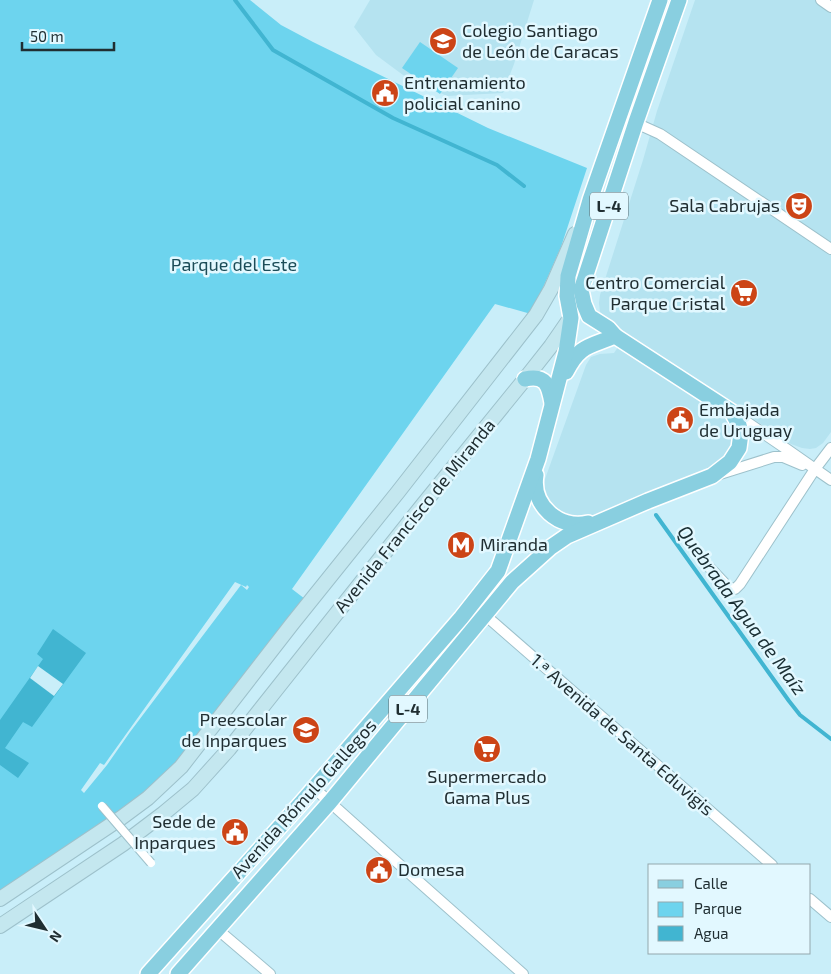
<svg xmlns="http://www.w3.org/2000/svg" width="831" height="974" viewBox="0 0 831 974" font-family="'Exo 2',sans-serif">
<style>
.built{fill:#b5e3f0}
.green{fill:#6dd4ee;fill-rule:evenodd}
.water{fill:#41b5d1}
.pier{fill:#c9eef9}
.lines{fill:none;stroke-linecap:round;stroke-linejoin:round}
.stream{stroke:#41b5d1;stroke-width:4}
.minor-casing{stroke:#9dc1cb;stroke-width:12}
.secondary-casing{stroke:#9dc1cb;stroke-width:16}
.primary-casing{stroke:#fff;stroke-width:18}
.minor{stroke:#fff;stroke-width:10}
.secondary{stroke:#c4e7ef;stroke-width:14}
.primary{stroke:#89cfe0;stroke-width:15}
.pedestrian-bridge-casing{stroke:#9dc1cb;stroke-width:10;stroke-linecap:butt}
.pedestrian-bridge{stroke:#fff;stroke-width:8}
.labels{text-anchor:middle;stroke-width:5;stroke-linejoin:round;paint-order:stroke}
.shield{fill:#e2f8ff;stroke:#5a6b70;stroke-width:1}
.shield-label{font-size:16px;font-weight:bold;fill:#202e32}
.poi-label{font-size:18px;fill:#202e32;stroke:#e2f8ff;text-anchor:start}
.park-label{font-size:18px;fill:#1b4c58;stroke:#e2f8ff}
.street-label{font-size:18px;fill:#202e32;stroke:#e2f8ff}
.water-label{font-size:19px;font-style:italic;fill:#1a2f34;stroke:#e2f8ff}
</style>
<rect width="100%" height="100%" fill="#c9eef9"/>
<g class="built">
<polygon points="370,0 534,0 514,64 503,93 447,96 403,75 376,55 354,27"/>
<polygon points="695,0 831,0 831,432 823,443 816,448 810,449 802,448 791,444 746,414 735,432 735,443 717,468 597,519 562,517 548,500 544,489 545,479 586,365 591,357 600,354 614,353 627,334 606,318 600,312 599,303 600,295 643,160 657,111"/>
</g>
<g class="green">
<path d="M 0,0 L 250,0 L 281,25 L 313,42 L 488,128 L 587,168 L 561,247 L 550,272 L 531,314 L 495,304 L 292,589 L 305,599 L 178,765 L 140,798 L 0,892 ZM 235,582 L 246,587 L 247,585 L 249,587 L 247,590 L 241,585 L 130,732 L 107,765 L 84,793 L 81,790 L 100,763 L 104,765 Z"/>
<polygon points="420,42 458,68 440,94 402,68"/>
</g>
<polygon class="water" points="53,629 86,653 32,727 23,722 5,748 29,763 18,778 0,765 0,720 43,659 37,654"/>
<polygon class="pier" points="38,666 63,684 54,696 30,678"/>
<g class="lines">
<g class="stream">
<polyline points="235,0 273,50 393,118 497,165 524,186"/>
<polyline points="656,515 789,701 800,715 831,739"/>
</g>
<g class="minor-casing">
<g id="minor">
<polyline points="821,0 831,7"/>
<polyline points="620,116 660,134 831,249"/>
<polyline points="735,414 785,448 831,480"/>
<polyline points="720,474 774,457 783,457 802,465"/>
<polyline points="709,567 728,587 735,589 740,584 815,469 831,448"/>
<polyline points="472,605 485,615 772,865"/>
<polyline points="314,788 391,857 523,974"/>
<polyline points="810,899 831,917"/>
<polyline points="217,929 270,974"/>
</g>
</g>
<g class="secondary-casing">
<g id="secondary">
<polyline points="0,899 121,818 148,798 181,767 292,624 398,492 536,315 551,289 575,234"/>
<polyline points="0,926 123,844 164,813 193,789 229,749 421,507 525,379 551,346 571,317"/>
</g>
</g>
<g class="primary-casing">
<g id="primary">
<path d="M 566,372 C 580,344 590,347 615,336"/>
<path d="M 525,379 C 546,374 549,386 552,403"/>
<path d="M 536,475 C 531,505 559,530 588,523"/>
<polyline points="148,974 302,802 461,618 498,571 538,459 566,352 571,318 567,296 568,276 590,200 660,0"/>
<polyline points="178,974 330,802 512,582 551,547 567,536 648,501 712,476 730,462 739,448 741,433 739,425 732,412 615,336 608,328 589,316 584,304 581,290 636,122 679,0"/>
</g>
</g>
<use href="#minor" class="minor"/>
<use href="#secondary" class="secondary"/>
<use href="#primary" class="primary"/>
<g class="pedestrian-bridge-casing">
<polyline id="pedestrian-bridge" points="102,806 151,863"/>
</g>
<use href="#pedestrian-bridge" class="pedestrian-bridge"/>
</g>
<defs>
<g id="school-disc" transform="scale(1.4375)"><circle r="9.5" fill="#cc4416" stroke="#e2f8ff"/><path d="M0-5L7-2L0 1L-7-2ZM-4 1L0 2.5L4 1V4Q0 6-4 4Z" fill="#fff"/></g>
<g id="civic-disc" transform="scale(1.4375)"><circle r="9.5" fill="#cc4416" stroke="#e2f8ff"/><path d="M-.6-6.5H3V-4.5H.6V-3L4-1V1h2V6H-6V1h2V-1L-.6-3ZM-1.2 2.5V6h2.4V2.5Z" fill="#fff"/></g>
<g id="theatre-disc" transform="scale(1.4375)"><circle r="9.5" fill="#cc4416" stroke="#e2f8ff"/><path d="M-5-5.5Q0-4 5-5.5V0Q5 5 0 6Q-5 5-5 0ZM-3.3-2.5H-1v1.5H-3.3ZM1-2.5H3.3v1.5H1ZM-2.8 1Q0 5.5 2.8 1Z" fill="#fff"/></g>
<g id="supermarket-disc" transform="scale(1.4375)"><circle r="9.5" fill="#cc4416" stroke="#e2f8ff"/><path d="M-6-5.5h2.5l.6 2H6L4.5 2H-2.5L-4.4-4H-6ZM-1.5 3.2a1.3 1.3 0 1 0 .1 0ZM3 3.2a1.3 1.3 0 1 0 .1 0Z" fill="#fff"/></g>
<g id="metro-disc" transform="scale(1.4375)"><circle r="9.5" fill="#cc4416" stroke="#e2f8ff"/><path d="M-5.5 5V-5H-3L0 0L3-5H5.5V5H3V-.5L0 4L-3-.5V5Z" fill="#fff"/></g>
</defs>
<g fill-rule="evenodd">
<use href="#school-disc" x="443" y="41"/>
<use href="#civic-disc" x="385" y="93"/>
<use href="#theatre-disc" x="799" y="206"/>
<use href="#supermarket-disc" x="744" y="293"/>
<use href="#civic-disc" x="680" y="420"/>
<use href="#metro-disc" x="461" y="545"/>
<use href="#school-disc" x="306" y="730"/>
<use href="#supermarket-disc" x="487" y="749"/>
<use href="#civic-disc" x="235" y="832"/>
<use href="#civic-disc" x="379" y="870"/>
</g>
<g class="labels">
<g class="shield">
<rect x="590" y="192.5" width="38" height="27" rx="4"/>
<rect x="389" y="695.5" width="38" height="27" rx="4"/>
</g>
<g class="shield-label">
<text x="609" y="212">L-4</text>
<text x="408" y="715">L-4</text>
</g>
<g class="poi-label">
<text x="462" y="37">Colegio Santiago<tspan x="462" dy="21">de León de Caracas</tspan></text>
<text x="404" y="89">Entrenamiento<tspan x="404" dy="21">policial canino</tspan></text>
<text x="780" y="212" text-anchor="end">Sala Cabrujas</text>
<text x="725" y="289" text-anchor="end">Centro Comercial<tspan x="725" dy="21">Parque Cristal</tspan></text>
<text x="699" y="416">Embajada<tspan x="699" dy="21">de Uruguay</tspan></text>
<text x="480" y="551">Miranda</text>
<text x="287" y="726" text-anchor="end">Preescolar<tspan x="287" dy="21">de Inparques</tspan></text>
<text x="487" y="783" text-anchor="middle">Supermercado<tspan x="487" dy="21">Gama Plus</tspan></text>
<text x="216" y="828" text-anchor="end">Sede de<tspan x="216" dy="21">Inparques</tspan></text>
<text x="398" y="876">Domesa</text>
</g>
<g class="park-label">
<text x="234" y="271">Parque del Este</text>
</g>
<g class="street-label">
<text transform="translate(415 516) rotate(-51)" y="6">Avenida Francisco de Miranda</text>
<text transform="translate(622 735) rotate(41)" y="6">1.ª Avenida de Santa Eduvigis</text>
<text transform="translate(304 799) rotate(-48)" y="6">Avenida Rómulo Gallegos</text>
</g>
<g class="water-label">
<text transform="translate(742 610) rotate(54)" y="7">Quebrada Agua de Maíz</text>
</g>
</g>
<rect x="648" y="864" width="162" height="90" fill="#e2f8ff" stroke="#94a7ad"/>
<rect x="658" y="880" width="25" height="8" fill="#89cfe0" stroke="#94a7ad"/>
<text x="694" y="889" font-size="15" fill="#202e32">Calle</text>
<rect x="658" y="902" width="25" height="15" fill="#6dd4ee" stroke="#94a7ad"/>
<text x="694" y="914" font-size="15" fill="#202e32">Parque</text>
<rect x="658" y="926" width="25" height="15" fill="#41b5d1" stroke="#94a7ad"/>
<text x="694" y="939" font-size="15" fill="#202e32">Agua</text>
<g transform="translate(45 929) rotate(125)" stroke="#e2f8ff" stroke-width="4" paint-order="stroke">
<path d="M0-4L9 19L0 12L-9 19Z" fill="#202e32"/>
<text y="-8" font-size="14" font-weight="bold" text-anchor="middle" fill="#202e32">N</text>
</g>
<path d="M22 42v8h92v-8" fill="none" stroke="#202e32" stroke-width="2.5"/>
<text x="30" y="42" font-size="15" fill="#202e32" stroke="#e2f8ff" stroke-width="4" paint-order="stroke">50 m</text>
</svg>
